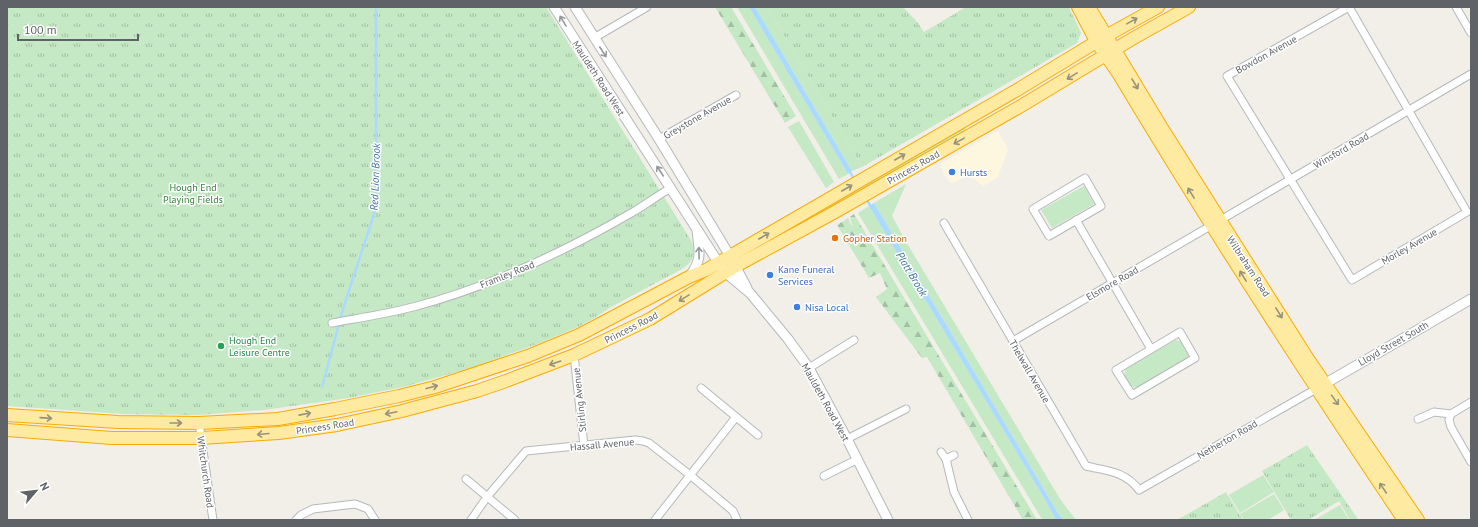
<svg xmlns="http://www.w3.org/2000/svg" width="1478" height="527" viewBox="0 0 1478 527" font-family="'PT Sans',sans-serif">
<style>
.commercial{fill:#fef7e0}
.green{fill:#c5e8c5}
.forest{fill:url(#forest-firs)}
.park{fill:url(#park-tufts)}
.water{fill:#aadaff}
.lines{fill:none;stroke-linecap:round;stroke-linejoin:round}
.stream{stroke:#aadaff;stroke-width:2.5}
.minor-casing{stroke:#b5b8bc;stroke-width:9}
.tertiary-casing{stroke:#b5b8bc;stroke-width:11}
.trunk-casing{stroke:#f9ab00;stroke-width:14}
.minor{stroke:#fff;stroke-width:7}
.tertiary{stroke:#fff;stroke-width:9}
.trunk{stroke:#feeaa1;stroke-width:12}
.oneway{stroke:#979a9d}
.oneway2{stroke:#97927c}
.shop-dot{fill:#3f7fe0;stroke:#fff;stroke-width:1.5}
.food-dot{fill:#e8710a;stroke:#fff;stroke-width:1.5}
.leisure-dot{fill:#2e9e5b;stroke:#fff;stroke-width:1.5}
.labels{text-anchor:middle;stroke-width:3;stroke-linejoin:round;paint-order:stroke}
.street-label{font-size:10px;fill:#5f6368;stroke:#fff}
.shop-label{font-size:10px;fill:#366cbe;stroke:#fff;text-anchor:start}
.park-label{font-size:10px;fill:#348238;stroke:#fff}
.food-label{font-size:10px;fill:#c56008;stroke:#fff;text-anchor:start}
.leisure-label{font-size:10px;fill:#27864d;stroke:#fff;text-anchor:start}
.water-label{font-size:11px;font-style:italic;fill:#4174aa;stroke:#fff}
</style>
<defs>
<pattern id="forest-firs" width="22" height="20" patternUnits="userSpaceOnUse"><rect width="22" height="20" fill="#c5e8c5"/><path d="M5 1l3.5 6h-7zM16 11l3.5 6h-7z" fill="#a3c0a4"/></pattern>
<pattern id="park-tufts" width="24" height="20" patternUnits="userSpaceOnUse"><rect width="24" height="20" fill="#c5e8c5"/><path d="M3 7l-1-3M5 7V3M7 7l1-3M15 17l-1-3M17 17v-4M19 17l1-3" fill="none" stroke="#a3c0a4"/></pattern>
</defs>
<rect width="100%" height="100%" fill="#f1efe8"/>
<polygon class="commercial" points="998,131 1009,151 1007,152 998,177 983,186 969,175 953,183 952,182 950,183 943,172 940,164"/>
<g class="green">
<polygon points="737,7 749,7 848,174 839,179"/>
<polygon points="755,7 767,7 862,167 852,171"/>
<polygon points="799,121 834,182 826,188 788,127"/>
<polygon points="964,126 966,130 827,211 825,207"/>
<polygon points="906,184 892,216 908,245 1060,499 1076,520 1063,520 1058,513 874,203"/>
<polygon points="1084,186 1094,204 1052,228 1041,210"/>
<polygon points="869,206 1044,498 1056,520 1043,520 1040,516 858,213"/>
<polygon points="1176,340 1182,342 1189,353 1187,360 1138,388 1130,386 1124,376 1126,368"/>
<polygon points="1263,475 1274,492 1240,513 1229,495"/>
<polygon points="1274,494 1284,510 1268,520 1244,520 1240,514"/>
<polygon points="1340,505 1349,520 1314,520"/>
</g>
<g class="forest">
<polygon points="715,7 731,7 796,116 785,123"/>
<polygon points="854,214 1037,520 1023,520 927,357 922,358 876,297 887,289 880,273 869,278 837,225 848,218 853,229 850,217"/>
</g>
<g class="park">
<path d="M 7,7 L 546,7 L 692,242 C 695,255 694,261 682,269 L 611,307 L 596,317 L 578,327 L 540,343 L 471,368 L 407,386 L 349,398 L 264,410 L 198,415 L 125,414 L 7,406 Z"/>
<polygon points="767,7 903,7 918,23 924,32 966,7 1069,7 1081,33 1077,43 862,167"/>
<polygon points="1307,445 1358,519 1350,520 1339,501 1308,520 1291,520 1262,471"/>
<polygon points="1226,492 1243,520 1177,520"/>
</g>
<g class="water">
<polygon points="749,7 755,7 852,171 848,174"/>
<polygon points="874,203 1058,513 1063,520 1056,520 1044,498 869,206"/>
</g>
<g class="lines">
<g class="stream">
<polyline points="849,170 854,179"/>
<polyline points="866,199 872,208"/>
<polyline points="322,387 343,309 376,208 376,7"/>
</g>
<g class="minor-casing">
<g id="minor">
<polyline points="1349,7 1227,76 1352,280 1467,212 1349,7"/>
<polyline points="1456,7 1471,33"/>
<polyline points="594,38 647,7"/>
<polyline points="659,139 736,95"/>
<polygon points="1085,178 1101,206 1049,236 1033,209"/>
<polyline points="1076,220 1151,349"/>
<path d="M 944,223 L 1086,466 C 1107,471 1125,471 1139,490 L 1316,389"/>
<path d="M 332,323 C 359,318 386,314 413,307 C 490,287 564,252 633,212 C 645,205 657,196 669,189"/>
<polygon points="1180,332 1195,358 1132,395 1116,370"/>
<polyline points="1013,341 1471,74"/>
<polyline points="574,355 584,446"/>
<polyline points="809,368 854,340"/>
<polyline points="701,388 758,435"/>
<polyline points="1451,414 1471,402"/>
<polyline points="1418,419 1434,412 1451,414 1449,420 1451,427 1471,462"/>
<polyline points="199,423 213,520"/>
<polyline points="847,439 906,409"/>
<polyline points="941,452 946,459 954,492 968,520"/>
<polyline points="946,459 954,455"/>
<polyline points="824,476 858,459"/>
<polyline points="466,479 515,520"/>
<polyline points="296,520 301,515 313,509 355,504 368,509 375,520"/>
<polyline points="471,520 487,497 526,451 635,440 643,441 649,443 690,475 733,511 737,520"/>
<polyline points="655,520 736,417"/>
</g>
</g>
<g class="tertiary-casing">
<g id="tertiary">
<polyline points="554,7 718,262 726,273 750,293 788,339 809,368 847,439 888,520"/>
<polyline points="575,7 659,139 730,256 747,288"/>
<path d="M 689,277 C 703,259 699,251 697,230"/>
<polyline points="1321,386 1471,299"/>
</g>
</g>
<g class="trunk-casing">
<g id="trunk">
<path d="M 1078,7 L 1096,41 L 1118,73 C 1209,225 1305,373 1404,520"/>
<polyline points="1089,7 1162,128 1308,359 1418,520"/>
<polyline points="7,415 118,422 199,423 278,419 335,409 399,396 435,387 528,356 579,335 689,277 706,270 1017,90 1106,36 1158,7"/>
<polyline points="7,430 112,438 201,438 279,433 337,425 402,411 477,391 506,381 574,355 650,319 736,266 835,212 1021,106 1132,39 1189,7"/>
</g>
</g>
<use href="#minor" class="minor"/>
<use href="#tertiary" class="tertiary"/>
<use href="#trunk" class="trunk"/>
</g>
<defs><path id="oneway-shaft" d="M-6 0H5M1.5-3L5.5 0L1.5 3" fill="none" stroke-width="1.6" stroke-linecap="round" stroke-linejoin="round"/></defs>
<g class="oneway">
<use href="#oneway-shaft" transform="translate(563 21) rotate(-122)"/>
<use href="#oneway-shaft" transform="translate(603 52) rotate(57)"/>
<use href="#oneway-shaft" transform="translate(660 171) rotate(-123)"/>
<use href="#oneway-shaft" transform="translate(699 253) rotate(-91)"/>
</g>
<g class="oneway2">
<use href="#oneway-shaft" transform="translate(1132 21) rotate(-29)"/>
<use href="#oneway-shaft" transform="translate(1072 76) rotate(149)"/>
<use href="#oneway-shaft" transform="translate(1135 84) rotate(59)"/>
<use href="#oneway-shaft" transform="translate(959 141) rotate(151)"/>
<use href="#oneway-shaft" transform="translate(900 157) rotate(-30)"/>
<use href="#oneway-shaft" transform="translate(847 188) rotate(-30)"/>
<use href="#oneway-shaft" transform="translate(1191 193) rotate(-122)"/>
<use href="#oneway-shaft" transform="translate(764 236) rotate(-30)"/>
<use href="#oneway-shaft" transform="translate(1243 276) rotate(-122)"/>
<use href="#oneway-shaft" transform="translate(684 298) rotate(149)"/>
<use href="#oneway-shaft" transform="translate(1279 313) rotate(58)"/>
<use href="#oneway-shaft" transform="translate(555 363) rotate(161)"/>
<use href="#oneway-shaft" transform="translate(432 387) rotate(-15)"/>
<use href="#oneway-shaft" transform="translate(1335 400) rotate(55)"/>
<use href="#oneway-shaft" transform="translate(391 413) rotate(168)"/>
<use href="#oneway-shaft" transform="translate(305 414) rotate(-11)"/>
<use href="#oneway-shaft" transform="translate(46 418) rotate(4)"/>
<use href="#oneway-shaft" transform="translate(176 423)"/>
<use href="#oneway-shaft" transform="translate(263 434) rotate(175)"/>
<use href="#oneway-shaft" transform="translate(1383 488) rotate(-124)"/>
</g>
<g class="shop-dot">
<circle cx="952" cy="172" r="4"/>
<circle cx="770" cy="275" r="4"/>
<circle cx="797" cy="307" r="4"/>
</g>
<circle class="food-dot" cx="835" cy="238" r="4"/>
<circle class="leisure-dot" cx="221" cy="346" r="4"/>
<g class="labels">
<g class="street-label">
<text transform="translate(1266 54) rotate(-29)" y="4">Bowdon Avenue</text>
<text transform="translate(599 78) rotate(57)" y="4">Mauldeth Road West</text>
<text transform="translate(697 117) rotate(-30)" y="4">Greystone Avenue</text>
<text transform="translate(1341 150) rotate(-30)" y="4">Winsford Road</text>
<text transform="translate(913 167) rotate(-30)" y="4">Princess Road</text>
<text transform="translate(1409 246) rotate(-30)" y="4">Morley Avenue</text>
<text transform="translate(1249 266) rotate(57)" y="4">Wilbraham Road</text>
<text transform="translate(507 274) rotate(-22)" y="4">Framley Road</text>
<text transform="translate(1112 283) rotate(-30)" y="4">Elsmore Road</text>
<text transform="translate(631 327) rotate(-27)" y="4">Princess Road</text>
<text transform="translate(1393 343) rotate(-30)" y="4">Lloyd Street South</text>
<text transform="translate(1030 371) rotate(60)" y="4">Thelwall Avenue</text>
<text transform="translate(579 400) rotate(-96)" y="4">Stirling Avenue</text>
<text transform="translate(826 402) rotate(61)" y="4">Mauldeth Road West</text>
<text transform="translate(325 426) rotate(-9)" y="4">Princess Road</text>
<text transform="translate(1227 439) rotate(-30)" y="4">Netherton Road</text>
<text transform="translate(602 444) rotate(-5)" y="4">Hassall Avenue</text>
<text transform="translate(206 472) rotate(82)" y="4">Whitchurch Road</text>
</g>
<g class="shop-label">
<text x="960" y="176">Hursts</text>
<text x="778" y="273">Kane Funeral<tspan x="778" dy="12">Services</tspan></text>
<text x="805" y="311">Nisa Local</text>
</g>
<g class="park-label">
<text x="193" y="191">Hough End<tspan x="193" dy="12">Playing Fields</tspan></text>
</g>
<g class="food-label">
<text x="843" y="242">Gopher Station</text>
</g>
<g class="leisure-label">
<text x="229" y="344">Hough End<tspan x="229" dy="12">Leisure Centre</tspan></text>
</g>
<g class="water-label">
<text transform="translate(375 177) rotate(-88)" y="4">Red Lion Brook</text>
<text transform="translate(912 274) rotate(59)" y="4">Platt Brook</text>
</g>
</g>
<rect width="1478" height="527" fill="none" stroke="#5f6368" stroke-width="16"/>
<g transform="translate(36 491) rotate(62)" stroke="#ffffff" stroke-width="3" paint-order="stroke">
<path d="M0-3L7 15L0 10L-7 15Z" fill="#5f6368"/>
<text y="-6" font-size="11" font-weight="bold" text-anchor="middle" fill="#5f6368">N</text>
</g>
<path d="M18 34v6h120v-6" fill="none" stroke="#5f6368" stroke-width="2"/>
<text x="24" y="34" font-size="12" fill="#5f6368" stroke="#ffffff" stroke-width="3" paint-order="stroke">100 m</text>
</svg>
